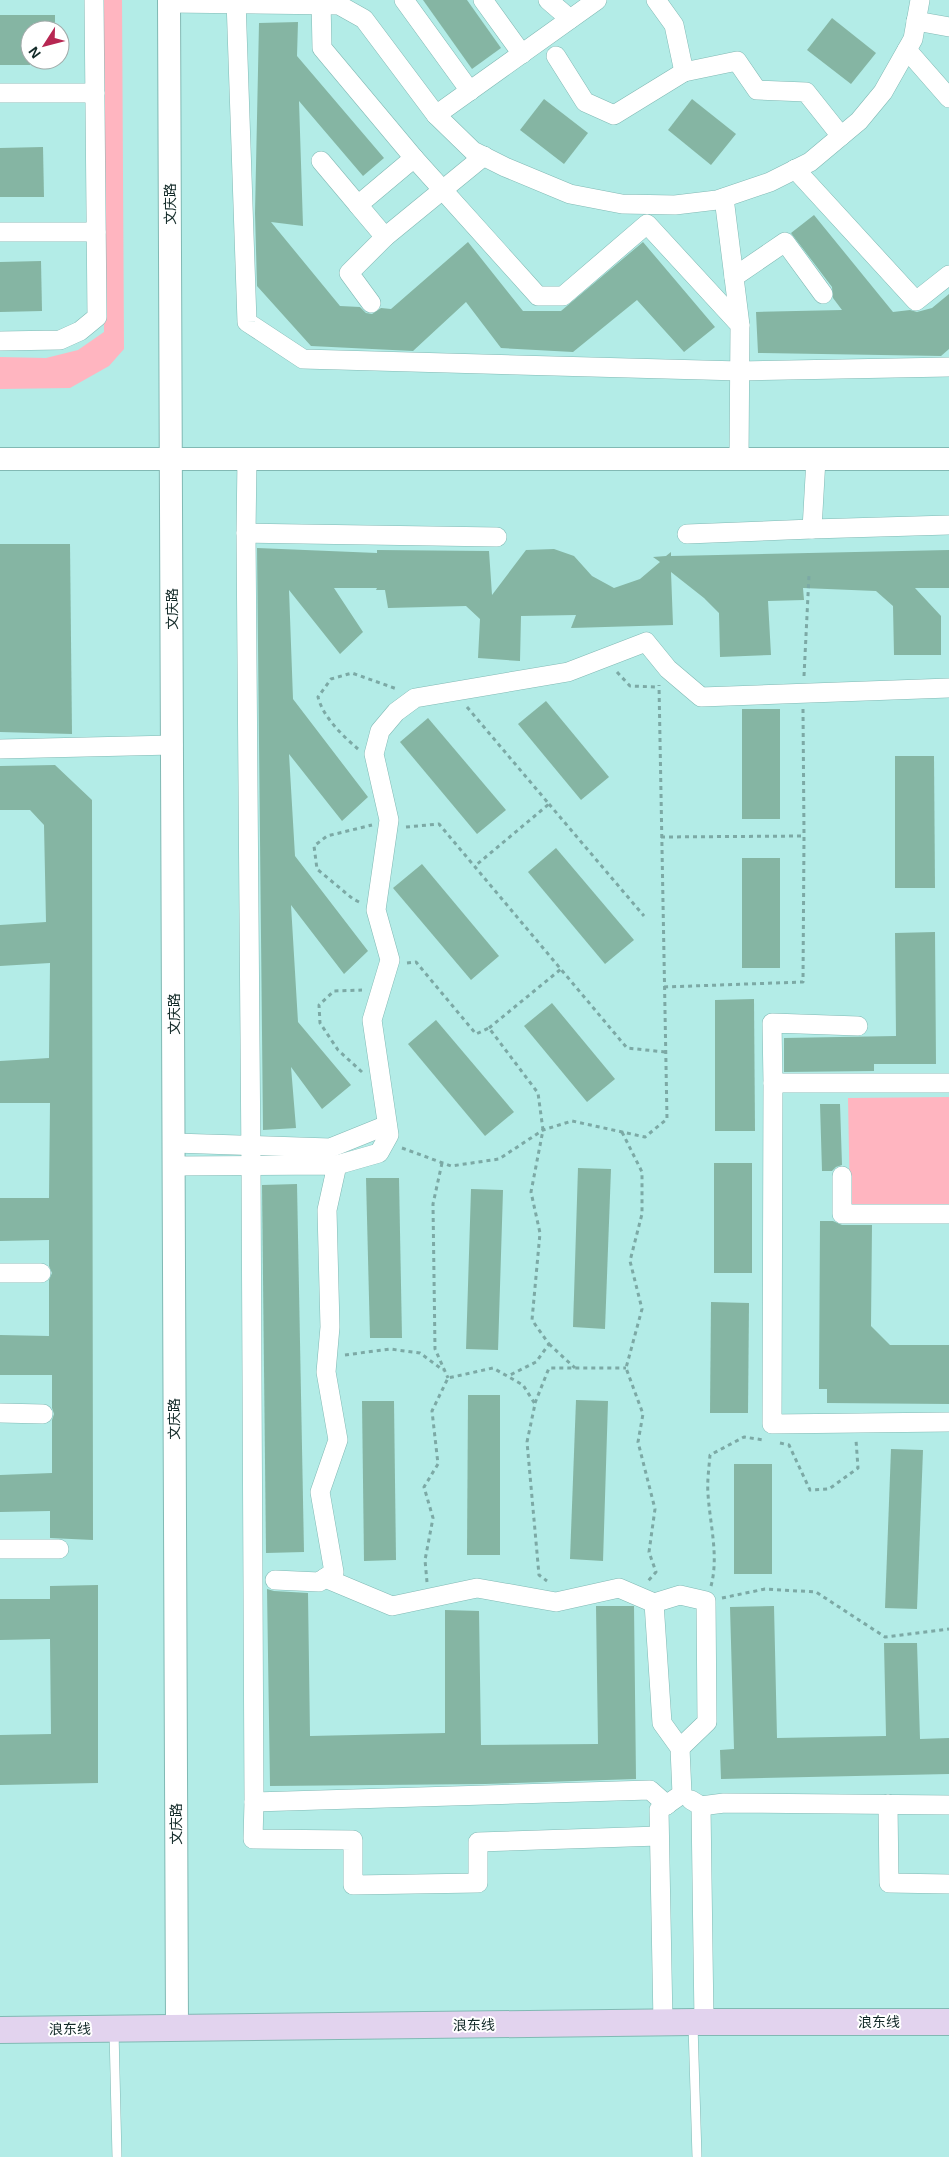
<svg xmlns="http://www.w3.org/2000/svg" width="949" height="2157" viewBox="0 0 949 2157" font-family="Helvetica,'Noto Sans SC',sans-serif">
<style>
.green{fill:#ffb5c0}
.building{fill:#85b5a3}
.lines{fill:none;stroke-linecap:round;stroke-linejoin:round}
.service-casing{stroke:#81b9b4;stroke-width:10}
.minor-casing{stroke:#81b9b4;stroke-width:20}
.tertiary-casing{stroke:#81b9b4;stroke-width:24}
.secondary-casing{stroke:#81b9b4;stroke-width:28}
.path{stroke:#7ca9a5;stroke-width:3;stroke-dasharray:4 4;stroke-linecap:butt}
.service{stroke:#fff;stroke-width:9}
.minor{stroke:#fff;stroke-width:19}
.tertiary{stroke:#fff;stroke-width:22}
.secondary{stroke:#e2d3ee;stroke-width:26}
.labels{text-anchor:middle;stroke-width:4;stroke-linejoin:round;paint-order:stroke}
.street-label{font-size:14px;fill:#132a28;stroke:#fff}
</style>
<rect width="100%" height="100%" fill="#b3ece7"/>
<g class="green">
<polygon points="100,0 122,0 124,349 109,366 70,388 0,389 0,357 46,358 78,350 104,332"/>
<polygon points="949,1097 949,1205 850,1205 848,1098"/>
</g>
<g class="building">
<polygon points="423,0 467,0 501,48 472,69"/>
<polygon points="0,15 55,15 55,30 30,30 30,65 0,65"/>
<polygon points="832,18 876,53 851,84 807,50"/>
<polygon points="298,22 297,56 384,158 363,176 299,101 303,226 271,222 340,306 360,307 366,313 372,314 381,308 391,309 468,242 523,311 561,311 643,242 715,327 684,352 637,300 573,352 501,348 466,302 413,351 311,346 257,286 255,213 259,23"/>
<polygon points="544,99 588,133 564,164 520,130"/>
<polygon points="692,99 736,134 711,165 668,130"/>
<polygon points="43,147 44,197 0,197 0,148"/>
<polygon points="814,215 893,312 910,310 917,312 932,308 949,294 949,349 941,356 758,353 756,312 842,310 833,298 832,287 791,233"/>
<polygon points="41,261 42,311 0,312 0,262"/>
<polygon points="0,544 70,544 72,734 0,732"/>
<polygon points="257,548 377,553 377,550 489,551 492,595 526,550 554,549 574,556 592,576 614,588 640,579 660,562 653,557 666,556 671,552 671,556 949,550 949,588 915,588 941,616 941,655 894,655 893,606 876,591 803,588 804,600 768,601 771,655 720,657 719,613 704,598 671,572 673,625 571,628 576,615 521,616 520,661 478,658 480,619 466,606 388,608 385,590 376,590 377,588 334,588 363,632 340,654 289,590 293,699 368,797 342,821 289,754 295,856 368,951 344,974 291,905 298,1022 351,1085 322,1109 291,1067 296,1128 263,1130"/>
<polygon points="546,701 609,777 581,800 518,724"/>
<rect x="742" y="709" width="38" height="110"/>
<polygon points="428,718 506,810 477,834 400,742"/>
<polygon points="895,756 934,756 935,888 895,888"/>
<polygon points="55,765 92,800 93,1540 50,1538 50,1511 0,1512 0,1475 52,1473 52,1420 54,1414 52,1408 52,1375 0,1375 0,1335 49,1336 49,1280 52,1273 49,1266 49,1240 0,1241 0,1198 49,1198 50,1103 0,1103 0,1061 49,1058 50,963 0,966 0,925 46,922 44,825 30,810 0,810 0,766"/>
<polygon points="556,848 634,940 605,964 528,872"/>
<rect x="742" y="858" width="38" height="110"/>
<polygon points="422,864 499,956 471,980 393,888"/>
<polygon points="935,932 936,1064 874,1064 874,1071 784,1072 784,1038 896,1036 895,933"/>
<polygon points="754,999 755,1131 715,1131 715,1000"/>
<polygon points="552,1003 615,1079 587,1102 524,1026"/>
<polygon points="436,1020 514,1112 485,1136 408,1044"/>
<polygon points="820,1104 840,1104 842,1165 836,1167 832,1171 822,1171"/>
<rect x="714" y="1163" width="38" height="110"/>
<polygon points="578,1168 611,1169 605,1329 573,1327"/>
<polygon points="366,1178 399,1178 402,1338 370,1338"/>
<polygon points="297,1184 304,1552 266,1553 262,1185"/>
<polygon points="471,1189 503,1190 498,1350 466,1349"/>
<polygon points="820,1221 833,1221 842,1225 872,1225 871,1326 890,1345 949,1345 949,1404 827,1403 827,1389 819,1389"/>
<polygon points="711,1302 749,1303 748,1413 710,1413"/>
<polygon points="468,1395 500,1395 500,1555 467,1555"/>
<polygon points="576,1400 608,1401 603,1561 570,1559"/>
<polygon points="362,1401 394,1401 396,1560 364,1561"/>
<polygon points="891,1449 923,1450 917,1609 885,1608"/>
<rect x="734" y="1464" width="38" height="110"/>
<polygon points="98,1585 98,1783 0,1785 0,1735 51,1734 50,1639 0,1640 0,1599 50,1599 50,1586"/>
<polygon points="267,1589 274,1591 308,1593 310,1736 445,1733 445,1610 479,1611 481,1745 598,1744 596,1606 634,1606 636,1779 485,1784 270,1786"/>
<polygon points="774,1606 777,1738 886,1736 884,1643 917,1643 920,1739 949,1738 949,1774 721,1779 720,1750 734,1749 730,1607"/>
</g>
<g class="lines">
<g class="service-casing">
<g id="service">
<polyline points="693,2025 697,2157"/>
<polyline points="114,2031 117,2157"/>
</g>
</g>
<g class="minor-casing">
<g id="minor">
<polyline points="236,0 247,322 303,359 740,371 949,367"/>
<polyline points="404,0 470,91"/>
<polyline points="483,0 522,54"/>
<polyline points="548,0 570,19"/>
<polyline points="656,0 674,25 684,72 737,61 757,90 806,92 841,136"/>
<polyline points="169,3 339,5 364,19 436,115 473,151 505,167 570,194 622,204 675,205 717,200 770,182 810,162 859,121 883,92 913,39 920,0"/>
<polyline points="916,21 949,27"/>
<polyline points="907,50 949,98"/>
<polyline points="556,56 585,102 614,115 684,72"/>
<polyline points="0,93 95,93"/>
<polyline points="436,115 597,0"/>
<polyline points="414,158 538,296 563,296 647,224 740,325 739,459"/>
<polyline points="321,161 358,205 414,158 322,48 321,0"/>
<polyline points="795,169 916,301 949,275"/>
<polyline points="724,198 740,325"/>
<polyline points="358,205 385,237 349,273 371,303"/>
<polyline points="0,232 96,232"/>
<polyline points="385,237 484,156"/>
<polyline points="734,277 785,242 823,294"/>
<polyline points="0,341 60,340 80,331 97,317 94,0"/>
<polyline points="247,459 246,533 251,1165 254,1802"/>
<polyline points="816,459 812,529 949,525"/>
<polyline points="246,533 497,537"/>
<polyline points="687,534 812,529"/>
<polyline points="0,749 173,745"/>
<polyline points="773,1083 772,1023 858,1026"/>
<polyline points="949,1083 773,1083 772,1424 949,1422"/>
<polyline points="174,1143 330,1148 387,1125"/>
<polyline points="337,1165 379,1153 389,1135 372,1020 390,960 376,910 389,820 374,754 380,731 396,712 415,698 568,672 646,642 668,669 701,697 949,688"/>
<polyline points="174,1166 337,1165 327,1210 330,1327 326,1372 338,1440 320,1492 334,1572 319,1582 275,1580"/>
<polyline points="842,1176 842,1214 949,1214"/>
<polyline points="0,1273 41,1273"/>
<polyline points="0,1413 43,1414"/>
<polyline points="0,1549 59,1549"/>
<polyline points="325,1578 392,1606 477,1588 556,1602 619,1588 654,1603 662,1723 680,1748 682,1794 659,1810 663,2023"/>
<polyline points="654,1603 680,1595 706,1601 707,1722 680,1748"/>
<polyline points="691,1800 701,1806 704,2022"/>
<polyline points="888,1804 889,1883 949,1884"/>
<polyline points="701,1806 724,1803 949,1805"/>
<polyline points="659,1836 478,1842 478,1883 353,1885 353,1840 253,1839 254,1802 650,1790 667,1805"/>
</g>
</g>
<g class="tertiary-casing">
<g id="tertiary">
<polyline points="169,0 177,2027"/>
<polyline points="0,459 949,459"/>
</g>
</g>
<g class="secondary-casing">
<polyline id="secondary" points="0,2030 693,2022 949,2022"/>
</g>
<g class="path">
<polyline points="617,672 630,686 657,687"/>
<polyline points="804,676 809,575"/>
<polyline points="467,707 549,804 475,866"/>
<polyline points="803,709 804,836"/>
<path d="M 358,749 C 342,735 323,717 318,697 L 331,679 L 352,673 L 397,689"/>
<polyline points="549,804 644,916"/>
<polyline points="406,827 439,824 627,1048 665,1052"/>
<polyline points="661,837 804,836 803,982 664,987"/>
<polyline points="359,902 353,899 317,869 314,846 327,836 372,825"/>
<polyline points="407,963 416,962 476,1034 489,1028 538,1093 543,1130 531,1192 540,1233 532,1320 549,1344 536,1362 508,1376"/>
<polyline points="489,1028 561,969"/>
<polyline points="362,1072 338,1050 320,1023 319,1005 334,991 362,990"/>
<polyline points="622,1132 642,1172 642,1214 630,1261 642,1309 626,1368 643,1414 638,1442 655,1509 649,1552 656,1572 647,1582"/>
<polyline points="402,1148 451,1166 499,1159 543,1130 572,1121 645,1137 667,1119 659,685"/>
<polyline points="442,1163 433,1204 435,1349 448,1378"/>
<polyline points="549,1344 575,1368"/>
<polyline points="345,1355 390,1349 420,1353 443,1370"/>
<polyline points="535,1403 549,1368 626,1368"/>
<polyline points="780,1443 789,1445 810,1490 829,1489 858,1468 856,1440"/>
<polyline points="427,1582 425,1560 433,1518 424,1487 438,1464 432,1411 448,1378 493,1368 523,1385 535,1404 527,1442 539,1575 547,1581"/>
<path d="M 711,1586 C 719,1556 710,1525 708,1494 C 707,1481 709,1468 710,1455 L 744,1437 L 764,1440"/>
<polyline points="722,1598 765,1589 816,1592 885,1637 949,1629"/>
</g>
<use href="#service" class="service"/>
<use href="#minor" class="minor"/>
<use href="#tertiary" class="tertiary"/>
<use href="#secondary" class="secondary"/>
</g>
<g class="labels">
<g class="street-label">
<text transform="translate(170 204) rotate(-90)" y="5">文庆路</text>
<text transform="translate(172 609) rotate(-90)" y="5">文庆路</text>
<text transform="translate(174 1014) rotate(-90)" y="5">文庆路</text>
<text transform="translate(174 1419) rotate(-90)" y="5">文庆路</text>
<text transform="translate(176 1824) rotate(-90)" y="5">文庆路</text>
<text x="879" y="2027">浪东线</text>
<text transform="translate(474 2025) rotate(-1)" y="5">浪东线</text>
<text transform="translate(70 2029) rotate(-1)" y="5">浪东线</text>
</g>
</g>
<g transform="translate(45 45) rotate(234)"><circle r="24" fill="#ffffff" stroke="#a1aaa9"/>
<path d="M0-4L9 19L0 12L-9 19Z" fill="#b72752"/>
<text y="-8" font-size="14" font-weight="bold" text-anchor="middle" fill="#132a28">N</text>
</g>
</svg>
